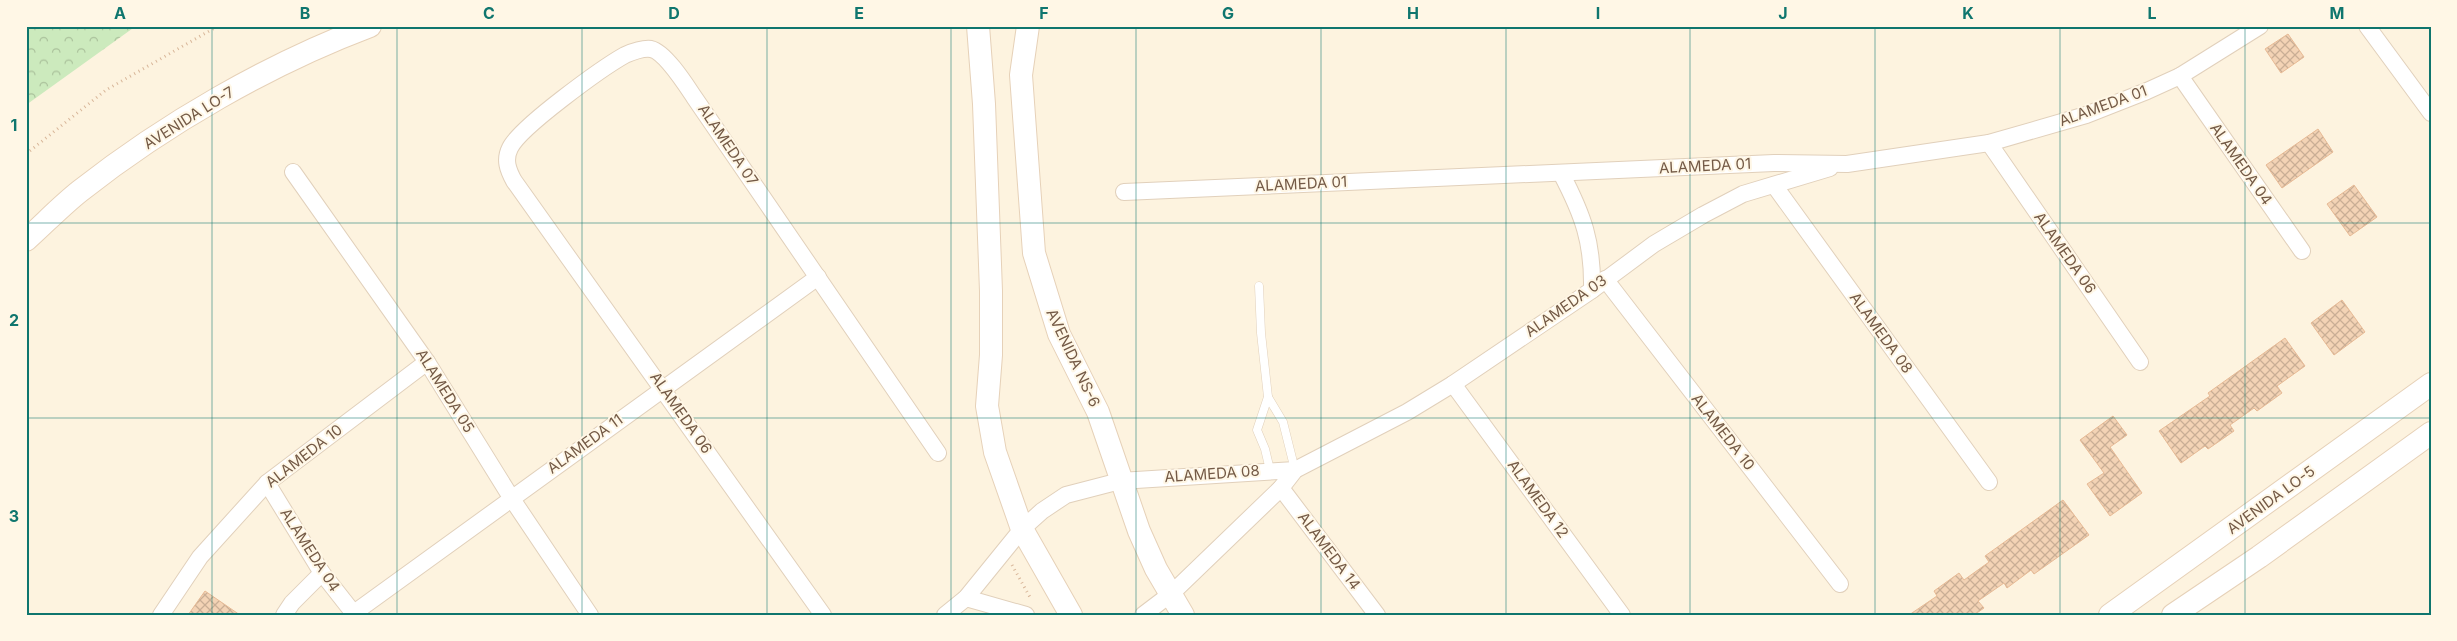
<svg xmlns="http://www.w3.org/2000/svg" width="2457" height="641" viewBox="0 0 2457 641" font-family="Inter,sans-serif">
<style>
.forest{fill:url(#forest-crowns)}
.building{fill:url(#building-cross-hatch);stroke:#e7ba95}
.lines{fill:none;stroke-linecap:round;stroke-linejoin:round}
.lane-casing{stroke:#e1d0bb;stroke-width:9}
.street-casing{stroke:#e1d0bb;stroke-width:18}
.secondary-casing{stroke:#e6d1b8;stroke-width:24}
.path{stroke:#d8b699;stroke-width:3;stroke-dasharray:1 4;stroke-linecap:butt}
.lane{stroke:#fff;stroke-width:8}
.street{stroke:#fff;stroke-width:16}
.secondary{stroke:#fff;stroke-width:22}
.grid{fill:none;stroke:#0f766e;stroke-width:1;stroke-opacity:0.55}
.labels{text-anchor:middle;stroke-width:4;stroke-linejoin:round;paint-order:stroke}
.street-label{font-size:15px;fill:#745a46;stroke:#fff7e6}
.neatline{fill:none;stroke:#0f766e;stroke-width:2}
.grid-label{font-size:16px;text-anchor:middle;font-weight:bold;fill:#0f766e}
</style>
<defs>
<pattern id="forest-crowns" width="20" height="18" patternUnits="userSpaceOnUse" patternTransform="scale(1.25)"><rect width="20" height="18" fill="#cceabd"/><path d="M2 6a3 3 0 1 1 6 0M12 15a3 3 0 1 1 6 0" fill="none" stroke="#aac19b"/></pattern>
<pattern id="building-cross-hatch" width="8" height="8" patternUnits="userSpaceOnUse" patternTransform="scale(1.25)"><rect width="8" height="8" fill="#f3d3b5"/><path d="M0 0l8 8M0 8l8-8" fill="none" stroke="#c9ae95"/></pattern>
</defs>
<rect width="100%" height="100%" fill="#fdf3df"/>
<polygon class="forest" points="26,26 136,26 26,105"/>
<g class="building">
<polygon points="2288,34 2304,57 2281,73 2265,49"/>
<polygon points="2318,129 2333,152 2282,188 2266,165"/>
<polygon points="2354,185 2377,217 2350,236 2327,204"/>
<polygon points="2342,300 2365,332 2334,355 2311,323"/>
<polygon points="2285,338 2305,366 2277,386 2282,393 2257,411 2254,408 2230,425 2234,431 2208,449 2205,446 2181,463 2159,431 2210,396 2208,393"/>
<polygon points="2113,416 2127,435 2110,447 2142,493 2110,516 2087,484 2104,473 2080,440"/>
<polygon points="2063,500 2089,535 2034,574 2031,570 2007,588 2004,583 1978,601 1984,608 1974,615 1909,615 1937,596 1934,591 1959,573 1964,580 1989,562 1985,556"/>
<polygon points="205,591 240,615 188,615"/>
</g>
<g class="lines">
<g class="lane-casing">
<g id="lane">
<polyline points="1259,286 1261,333 1268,397 1257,430 1265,449 1270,470"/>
<polyline points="1268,397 1283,422 1295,470"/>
</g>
</g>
<g class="street-casing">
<g id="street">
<polyline points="2367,26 2431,113"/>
<polyline points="2180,76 2302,251"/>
<polyline points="1989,143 2140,362"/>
<polyline points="293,172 427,362 512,499 590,615"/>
<path d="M 1561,173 C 1583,215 1593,242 1592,290"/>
<polyline points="1774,185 1989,482"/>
<polyline points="1124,192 1774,163 1847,164 1989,143 2086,115 2147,91 2180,76 2260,26"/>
<polyline points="1605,279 1840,584"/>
<polyline points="1453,384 1622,615"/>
<polyline points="267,483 322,573 355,615"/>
<polyline points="1281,488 1377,615"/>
<polyline points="966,598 1026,615"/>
<polyline points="354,613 818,277"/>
<polyline points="161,615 200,557 267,483 427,362"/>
<polyline points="284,615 292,603 322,573"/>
<path d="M 823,615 L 514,181 C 508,170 504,160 510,148 C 520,127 602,68 625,55 C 632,52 644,48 651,49 C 665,52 686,85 694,97 L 938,453"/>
<polyline points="945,615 966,598 1022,529 1042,511 1066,495 1120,481 1295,470"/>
<polyline points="1143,615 1172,593 1281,488 1295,470 1407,412 1453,384 1592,290 1654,244 1703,215 1743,194 1830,168"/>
</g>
</g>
<g class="secondary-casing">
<g id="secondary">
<polyline points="978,26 984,104 991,291 991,355 987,406 995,452 1022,529 1071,615"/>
<polyline points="1028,26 1021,75 1034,253 1059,334 1098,412 1139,531 1156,569 1183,615"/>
<path d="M 26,240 C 44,224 61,206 80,191 C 165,124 269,64 370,26"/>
<polyline points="2110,615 2431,384"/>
<polyline points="2173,615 2259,557 2431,433"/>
</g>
</g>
<g class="path">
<polyline points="26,154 106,90 218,26"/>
<polyline points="1012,565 1031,599"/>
</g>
<use href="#lane" class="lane"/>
<use href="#street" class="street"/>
<use href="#secondary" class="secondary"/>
</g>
<path class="grid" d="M 212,26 L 212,615M 397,26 L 397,615M 582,26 L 582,615M 767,26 L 767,615M 951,26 L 951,615M 1136,26 L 1136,615M 1321,26 L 1321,615M 1506,26 L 1506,615M 1690,26 L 1690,615M 1875,26 L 1875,615M 2060,26 L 2060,615M 2245,26 L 2245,615M 26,223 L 2431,223M 26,418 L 2431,418"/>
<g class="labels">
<g class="street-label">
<text transform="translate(2103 106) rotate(-20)" y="5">ALAMEDA 01</text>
<text transform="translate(189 118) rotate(-32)" y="5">AVENIDA LO-7</text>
<text transform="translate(728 145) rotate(56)" y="5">ALAMEDA 07</text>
<text transform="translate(2241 164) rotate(55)" y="5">ALAMEDA 04</text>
<text transform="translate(1705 166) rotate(-3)" y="5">ALAMEDA 01</text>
<text transform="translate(1301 184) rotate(-3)" y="5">ALAMEDA 01</text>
<text transform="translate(2065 253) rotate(55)" y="5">ALAMEDA 06</text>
<text transform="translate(1566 306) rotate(-35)" y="5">ALAMEDA 03</text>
<text transform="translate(1881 333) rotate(54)" y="5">ALAMEDA 08</text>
<text transform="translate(1073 358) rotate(65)" y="5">AVENIDA NS-6</text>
<text transform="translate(445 391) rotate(58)" y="5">ALAMEDA 05</text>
<text transform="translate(681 413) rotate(55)" y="5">ALAMEDA 06</text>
<text transform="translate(1723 432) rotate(52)" y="5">ALAMEDA 10</text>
<text transform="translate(585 444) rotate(-36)" y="5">ALAMEDA 11</text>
<text transform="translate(304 456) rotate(-38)" y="5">ALAMEDA 10</text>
<text transform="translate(1212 474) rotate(-4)" y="5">ALAMEDA 08</text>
<text transform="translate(1538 499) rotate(54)" y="5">ALAMEDA 12</text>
<text transform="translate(2271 500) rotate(-36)" y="5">AVENIDA LO-5</text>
<text transform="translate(310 550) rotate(57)" y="5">ALAMEDA 04</text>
<text transform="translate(1329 551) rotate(53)" y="5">ALAMEDA 14</text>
</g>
</g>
<rect width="2457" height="641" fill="none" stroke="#fff7e6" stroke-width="55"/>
<rect x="28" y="28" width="2402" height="586" class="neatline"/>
<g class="grid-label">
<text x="120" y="19">A</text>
<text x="305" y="19">B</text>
<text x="489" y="19">C</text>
<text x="674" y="19">D</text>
<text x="859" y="19">E</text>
<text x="1044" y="19">F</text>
<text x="1228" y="19">G</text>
<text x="1413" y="19">H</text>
<text x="1598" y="19">I</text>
<text x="1783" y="19">J</text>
<text x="1968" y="19">K</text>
<text x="2152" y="19">L</text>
<text x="2337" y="19">M</text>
<text x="14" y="131">1</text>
<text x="14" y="326">2</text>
<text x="14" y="522">3</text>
</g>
</svg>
